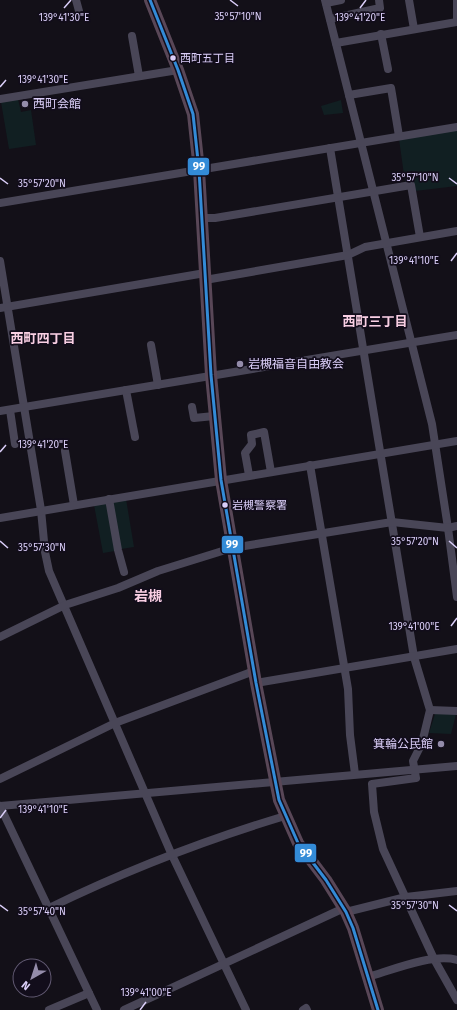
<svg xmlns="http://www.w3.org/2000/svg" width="457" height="1010" viewBox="0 0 457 1010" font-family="'Fira Sans','Noto Sans JP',sans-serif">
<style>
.green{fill:#111f22}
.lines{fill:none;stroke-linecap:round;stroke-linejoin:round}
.minor{stroke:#494657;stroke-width:8}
.highway{stroke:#594757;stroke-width:12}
.bus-1-casing{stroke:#120d1b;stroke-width:6}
.bus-1{stroke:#338bd7;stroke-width:3}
.ticks{fill:none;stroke:#dacef8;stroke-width:1.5}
.bus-dot{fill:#dacef8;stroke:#120d1b;stroke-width:1.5}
.poi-dot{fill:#948caa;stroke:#120d1b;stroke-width:1.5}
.labels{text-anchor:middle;stroke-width:3.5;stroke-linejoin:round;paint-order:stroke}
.bus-label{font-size:11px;fill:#dacef8;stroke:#120d1b;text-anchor:start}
.poi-label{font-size:12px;fill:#dacef8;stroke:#120d1b;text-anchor:start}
.neighbourhood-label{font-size:13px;font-weight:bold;fill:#f9cfe3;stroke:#120d1b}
.quarter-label{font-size:14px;font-weight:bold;fill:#f9cfe3;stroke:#120d1b}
.ticks-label{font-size:10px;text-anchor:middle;fill:#dacef8;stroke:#120d1b;stroke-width:3.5;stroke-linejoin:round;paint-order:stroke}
.line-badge{stroke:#120d1b;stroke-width:1.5}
.badge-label{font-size:11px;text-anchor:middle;font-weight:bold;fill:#fff}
</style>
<rect width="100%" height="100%" fill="#131018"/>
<g class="green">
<polygon points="18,99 21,112 31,110 36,145 9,149 1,102"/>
<polygon points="341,100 343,113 324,115 321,106"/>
<polygon points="457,130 457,186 415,191 412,181 405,182 399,139"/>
<polygon points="126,499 134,547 121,549 112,502"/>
<polygon points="106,503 115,551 103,553 94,505"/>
<polygon points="435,714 456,714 451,734 429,733"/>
</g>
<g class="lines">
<g class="minor">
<polyline points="76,0 79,11"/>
<polyline points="325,0 432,424 448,528 457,597"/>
<polyline points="409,0 414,29"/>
<polyline points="457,0 457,19"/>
<polyline points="326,3 341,0"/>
<polyline points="330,19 380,8 379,0"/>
<polyline points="381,34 388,69"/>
<polyline points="132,36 139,76"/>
<polyline points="336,43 457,22"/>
<polyline points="349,95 391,88 399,136"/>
<polyline points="0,99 178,70"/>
<polyline points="330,148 414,657 430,710 422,743 413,761 416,778 372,784 374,812 383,849 434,959 457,1000"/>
<polyline points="0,203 457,127"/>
<polyline points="202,218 215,218 411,185 420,237"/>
<polyline points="0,261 41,510 45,552 49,571 171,853 246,1010"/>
<polyline points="205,280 348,255 365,247 457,231"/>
<polyline points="0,308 205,273"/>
<polyline points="151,345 158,385"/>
<polyline points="126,390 135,437"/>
<polyline points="192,407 194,418 214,416"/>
<polyline points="10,410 15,444"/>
<polyline points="0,411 457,335"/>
<polyline points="65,451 74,505"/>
<polyline points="310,465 348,689 350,735 355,774"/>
<polyline points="249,475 245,453 252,444 251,435 264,432 271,472"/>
<polyline points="109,499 118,550 124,572"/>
<polyline points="0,518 457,441"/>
<polyline points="0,637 65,605 118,588 158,571 232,548 392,522 448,528 457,526"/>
<polyline points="256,683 457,649"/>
<polyline points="430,710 457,711"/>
<polyline points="0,779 115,723 254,671"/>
<polyline points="0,806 457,766"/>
<polyline points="0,806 97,1010"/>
<path d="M 49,908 C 127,870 202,841 285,816"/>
<polyline points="346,912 406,897 457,891"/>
<path d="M 368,977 C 392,970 433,953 457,960"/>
<polyline points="49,1010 89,993"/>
<polyline points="124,1010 344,908"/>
<polyline points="303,1010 306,1008 307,1010"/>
</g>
<polyline class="highway" points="150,0 178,70 193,114 199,170 211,375 221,480 256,683 279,800 298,843 326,880 346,912 353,928 378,1010"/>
<g class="bus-1-casing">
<polyline id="bus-1" points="150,0 178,70 193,114 199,170 211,375 221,480 256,683 279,800 298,843 326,880 346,912 353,928 378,1010"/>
</g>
<use href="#bus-1" class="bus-1"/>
</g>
<path class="ticks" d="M 230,0 L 238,6M 64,8 L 71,0M 360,8 L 366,0M 0,87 L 6,80M 0,178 L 8,184M 449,178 L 457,184M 451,261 L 457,253M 0,452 L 6,445M 0,541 L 8,548M 449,541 L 457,548M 451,626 L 457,618M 0,818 L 6,810M 0,905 L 8,911M 449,905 L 457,911M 140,1010 L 146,1002"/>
<g class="bus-dot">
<circle cx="173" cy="58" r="3.5"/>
<circle cx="225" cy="505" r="3.5"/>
</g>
<g class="poi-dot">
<circle cx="25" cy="104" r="4"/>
<circle cx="240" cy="364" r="4"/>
<circle cx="441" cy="744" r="4"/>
</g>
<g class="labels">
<g class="bus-label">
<text x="180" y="62">西町五丁目</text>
<text x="232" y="509">岩槻警察署</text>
</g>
<g class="poi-label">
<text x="33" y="108">西町会館</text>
<text x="248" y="368">岩槻福音自由教会</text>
<text x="433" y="748" text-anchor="end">箕輪公民館</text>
</g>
<g class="neighbourhood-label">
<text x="375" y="326">西町三丁目</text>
<text x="43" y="343">西町四丁目</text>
</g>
<g class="quarter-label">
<text x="148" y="601">岩槻</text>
</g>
</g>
<g class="ticks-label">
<text x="238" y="20">35°57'10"N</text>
<text x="64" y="21">139°41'30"E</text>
<text x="360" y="21">139°41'20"E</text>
<text x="43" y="83">139°41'30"E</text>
<text x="415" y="181">35°57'10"N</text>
<text x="42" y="187">35°57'20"N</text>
<text x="414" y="264">139°41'10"E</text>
<text x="43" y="448">139°41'20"E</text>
<text x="415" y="545">35°57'20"N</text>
<text x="42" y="551">35°57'30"N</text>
<text x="414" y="630">139°41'00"E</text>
<text x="43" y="813">139°41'10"E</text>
<text x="415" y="909">35°57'30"N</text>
<text x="42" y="915">35°57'40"N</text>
<text x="146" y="996">139°41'00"E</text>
</g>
<g class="line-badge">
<rect x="187" y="157" width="23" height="19" rx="4" fill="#338bd7"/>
<rect x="221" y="535" width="23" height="19" rx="4" fill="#338bd7"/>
<rect x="294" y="843" width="23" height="20" rx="4" fill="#338bd7"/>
</g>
<g class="badge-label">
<text x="199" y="170">99</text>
<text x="232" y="548">99</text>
<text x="306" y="857">99</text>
</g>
<g transform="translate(32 978) rotate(219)"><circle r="19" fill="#120d1b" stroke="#625a73"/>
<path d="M0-3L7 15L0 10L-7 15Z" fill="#948caa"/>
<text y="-6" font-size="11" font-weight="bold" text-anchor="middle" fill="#dacef8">N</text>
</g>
</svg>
